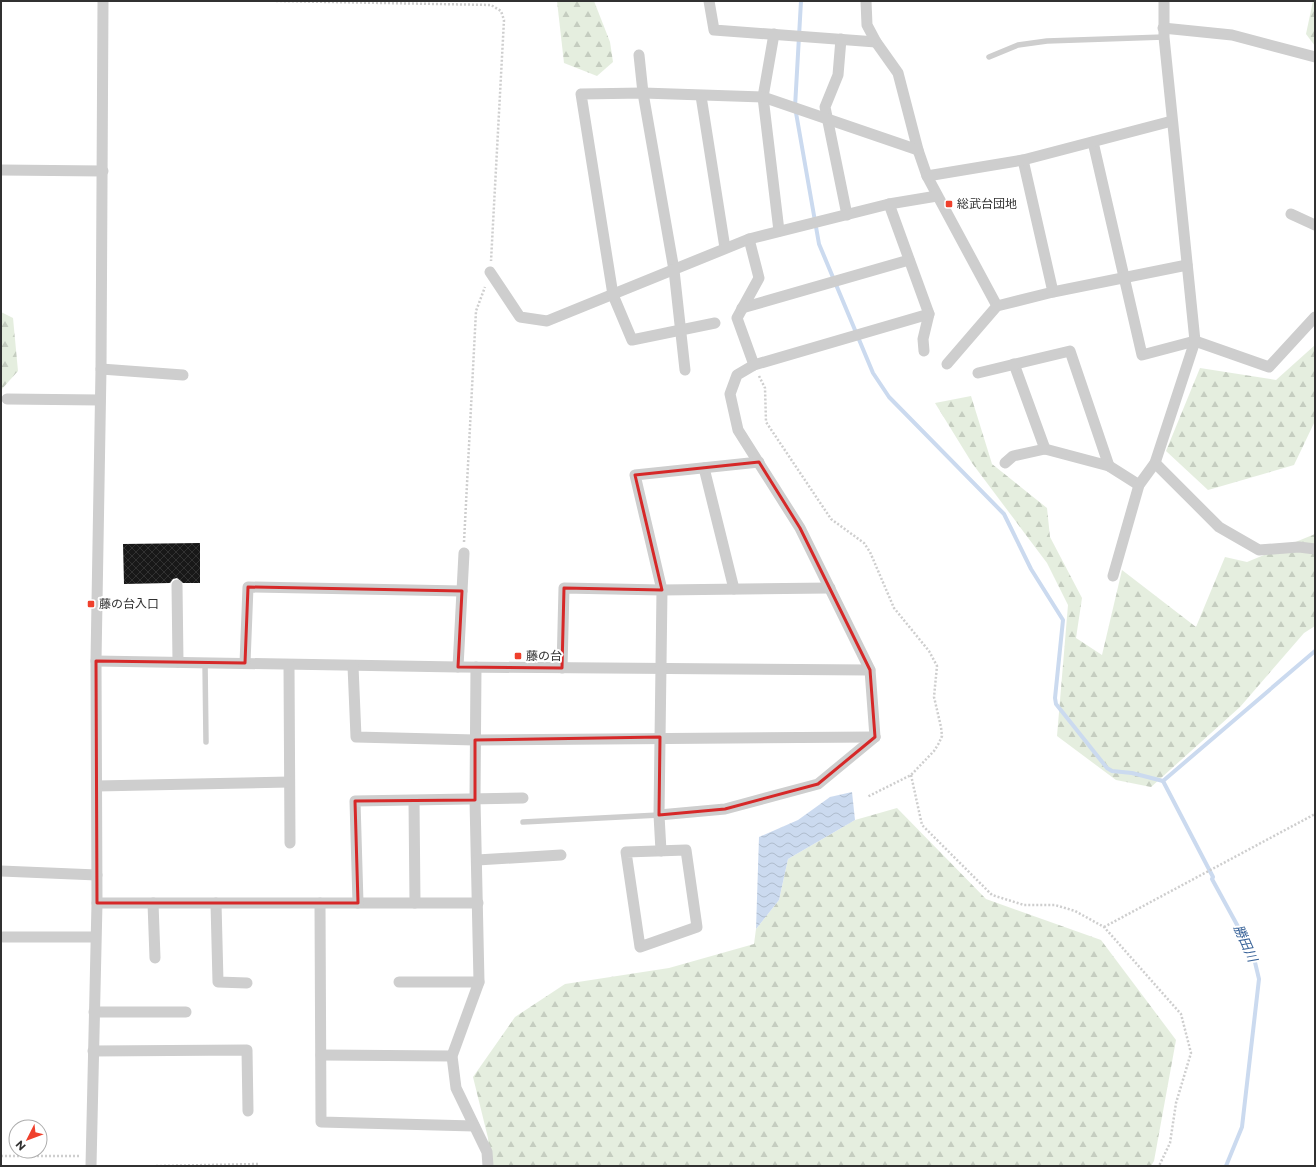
<svg xmlns="http://www.w3.org/2000/svg" width="1316" height="1167" viewBox="0 0 1316 1167" font-family="Montserrat,'Noto Sans JP',sans-serif">
<style>
.forest{fill:url(#forest-firs)}
.water{fill:url(#water-waves)}
.lines{fill:none;stroke-linecap:round;stroke-linejoin:round}
.stream{stroke:#cbdaef;stroke-width:4}
.building{fill:url(#building-cross-hatch)}
.path{stroke:#cecece;stroke-width:2.5;stroke-dasharray:2 2;stroke-linecap:butt}
.lane{stroke:#cecece;stroke-width:5.5}
.street{stroke:#cecece;stroke-width:11}
.marked{fill:none;stroke:#d62828;stroke-width:3;stroke-linejoin:round}
.poi-dot{fill:#ef402c;stroke:#fff;stroke-width:1.5}
.labels{text-anchor:middle;stroke-width:4;stroke-linejoin:round;paint-order:stroke}
.poi-label{font-size:12px;fill:#313131;stroke:#fff;text-anchor:start}
.water-label{font-size:13px;font-style:italic;fill:#396399;stroke:#fff}
</style>
<defs>
<pattern id="forest-firs" width="22" height="20" patternUnits="userSpaceOnUse"><rect width="22" height="20" fill="#e5eedf"/><path d="M5 1l3.5 6h-7zM16 11l3.5 6h-7z" fill="#c5cdc0"/></pattern>
<pattern id="water-waves" width="16" height="10" patternUnits="userSpaceOnUse"><rect width="16" height="10" fill="#cbdaef"/><path d="M0 5q4-4 8 0t8 0" fill="none" stroke="#afbccd"/></pattern>
<pattern id="building-cross-hatch" width="8" height="8" patternUnits="userSpaceOnUse"><rect width="8" height="8" fill="#181818"/><path d="M0 0l8 8M0 8l8-8" fill="none" stroke="#313131"/></pattern>
</defs>
<rect width="100%" height="100%" fill="#fff"/>
<g class="forest">
<polygon points="557,1 594,1 610,42 613,62 597,76 564,63"/>
<polygon points="1313,1 1315,1 1315,46 1306,34"/>
<polygon points="1,312 13,318 18,371 1,390"/>
<polygon points="1315,345 1315,421 1294,465 1208,490 1166,451 1200,368 1276,380"/>
<polygon points="971,396 992,464 1047,508 1050,537 1082,598 1076,638 1102,655 1122,570 1196,627 1225,557 1247,562 1315,534 1315,626 1304,633 1240,707 1151,787 1116,780 1057,736 1068,605 1047,563 972,463 935,403"/>
<polygon points="897,808 986,899 1101,940 1176,1040 1154,1161 1151,1166 490,1166 488,1138 473,1077 515,1017 565,984 669,968 754,944 756,929 779,900 788,859 855,820"/>
</g>
<polygon class="water" points="852,792 855,820 788,859 779,900 756,929 759,837 798,820 830,797"/>
<g class="lines">
<g class="stream">
<polyline points="801,1 795,107 819,244 873,373 889,397 1004,514 1031,569 1063,620 1055,698 1056,704 1107,768 1112,771 1132,773 1163,781"/>
<polyline points="1163,781 1213,877 1212,879 1253,954 1259,979 1242,1127 1226,1166"/>
<polyline points="1163,781 1315,651"/>
</g>
</g>
<polygon class="building" points="200,543 200,583 183,583 177,578 173,579 170,583 124,584 123,544"/>
<g class="lines">
<g class="path">
<polyline points="276,1 491,5 501,11 504,20 491,261"/>
<polyline points="759,376 765,388 766,422 831,519 864,543 870,552 894,608 929,651 937,666 934,697 941,727 942,736 939,743 934,751 911,775 867,797"/>
<polyline points="464,542 476,311 485,287"/>
<polyline points="911,775 922,825 992,895 1024,905 1055,905 1075,911 1104,927 1181,1014 1191,1053 1176,1103 1170,1143 1159,1166"/>
<polyline points="1104,927 1315,814"/>
<polyline points="1,1156 80,1156"/>
<polyline points="156,1166 258,1164"/>
</g>
<g class="lane">
<polyline points="989,57 1018,45 1047,41 1164,37"/>
<polyline points="205,662 206,742"/>
<polyline points="523,822 659,815"/>
</g>
<g class="street">
<polyline points="709,1 714,30 876,42"/>
<polyline points="866,1 867,25 876,42 898,73 918,150 927,176 997,306"/>
<polyline points="1163,28 1232,35 1315,57"/>
<polyline points="774,34 763,97 779,231"/>
<polyline points="841,39 838,75 825,107 847,215"/>
<polyline points="639,55 643,93 674,270 685,370"/>
<polyline points="701,96 725,248"/>
<polyline points="1093,142 1142,355 1195,341 1269,367 1315,317"/>
<polyline points="1023,160 1053,292"/>
<polyline points="1,170 103,171"/>
<polyline points="927,176 1023,160 1172,121"/>
<polyline points="889,204 929,314 923,339 924,351"/>
<polyline points="1291,214 1315,225"/>
<polyline points="749,239 759,278 737,318 754,365"/>
<polyline points="490,272 520,317 547,321 749,239 889,204 937,196"/>
<polyline points="742,308 909,260"/>
<polyline points="715,323 632,340 613,295 581,94 643,93 763,97 918,150"/>
<polyline points="947,364 997,306 1053,292 1187,265"/>
<polyline points="1014,364 1045,449"/>
<polyline points="101,369 183,375"/>
<polyline points="978,373 1070,351 1109,466"/>
<polyline points="7,399 100,400"/>
<polyline points="1005,463 1013,456 1045,449 1109,466 1139,485"/>
<polyline points="1155,463 1219,527 1259,550 1299,547 1315,549"/>
<polyline points="704,468 734,589"/>
<polyline points="1113,576 1139,485 1155,463 1195,341 1164,37 1164,1"/>
<polyline points="177,585 178,662"/>
<polyline points="96,661 458,667 870,670"/>
<polyline points="245,663 248,587 462,591"/>
<polyline points="289,665 290,843"/>
<polyline points="353,666 356,737 475,740 875,737"/>
<polyline points="458,667 464,553"/>
<polyline points="476,667 475,800 479,982 452,1056 456,1088 487,1152 488,1166"/>
<polyline points="562,668 564,588 662,590 830,588"/>
<polyline points="875,737 870,670 800,528 738,430 730,394 737,375 754,365 929,314"/>
<polyline points="97,786 289,782"/>
<polyline points="414,801 415,903"/>
<polyline points="659,815 725,809 818,784 875,737"/>
<polygon points="686,850 697,927 640,947 626,852"/>
<polyline points="661,851 659,815 662,590 635,475 759,462"/>
<polyline points="477,860 561,855"/>
<polyline points="1,871 97,875"/>
<polyline points="97,903 478,903"/>
<polyline points="153,903 155,958"/>
<polyline points="216,903 218,982 247,983"/>
<polyline points="320,903 321,1122 474,1126"/>
<polyline points="358,903 355,801 523,798"/>
<polyline points="3,937 95,937"/>
<polyline points="399,982 479,982"/>
<polyline points="94,1012 186,1012"/>
<polyline points="93,1051 247,1050 248,1111"/>
<polyline points="321,1055 452,1056"/>
<polyline points="91,1166 97,903 96,661 101,369 103,1"/>
</g>
</g>
<path class="marked" d="M 759,462 L 800,528 L 870,670 L 875,737 L 818,784 L 725,809 L 659,815 L 660,737 L 475,740 L 475,800 L 355,801 L 358,903 L 97,903 L 96,661 L 245,663 L 248,587 L 462,591 L 458,667 L 562,668 L 564,588 L 662,590 L 635,475 Z"/>
<g class="poi-dot">
<rect x="945" y="200" width="8" height="8" rx="2"/>
<rect x="87" y="600" width="8" height="8" rx="2"/>
<rect x="514" y="652" width="8" height="8" rx="2"/>
</g>
<g class="labels">
<g class="poi-label">
<text x="957" y="208">総武台団地</text>
<text x="99" y="608">藤の台入口</text>
<text x="526" y="660">藤の台</text>
</g>
<g class="water-label">
<text transform="translate(1246 943) rotate(66)" y="5">勝田川</text>
</g>
</g>
<rect width="1316" height="1167" fill="none" stroke="#313131" stroke-width="4"/>
<g transform="translate(28 1139) rotate(228)"><circle r="19" fill="#ffffff" stroke="#adadad"/>
<path d="M0-3L7 15L0 10L-7 15Z" fill="#ef402c"/>
<text y="-6" font-size="11" font-weight="bold" text-anchor="middle" fill="#313131">N</text>
</g>
</svg>
